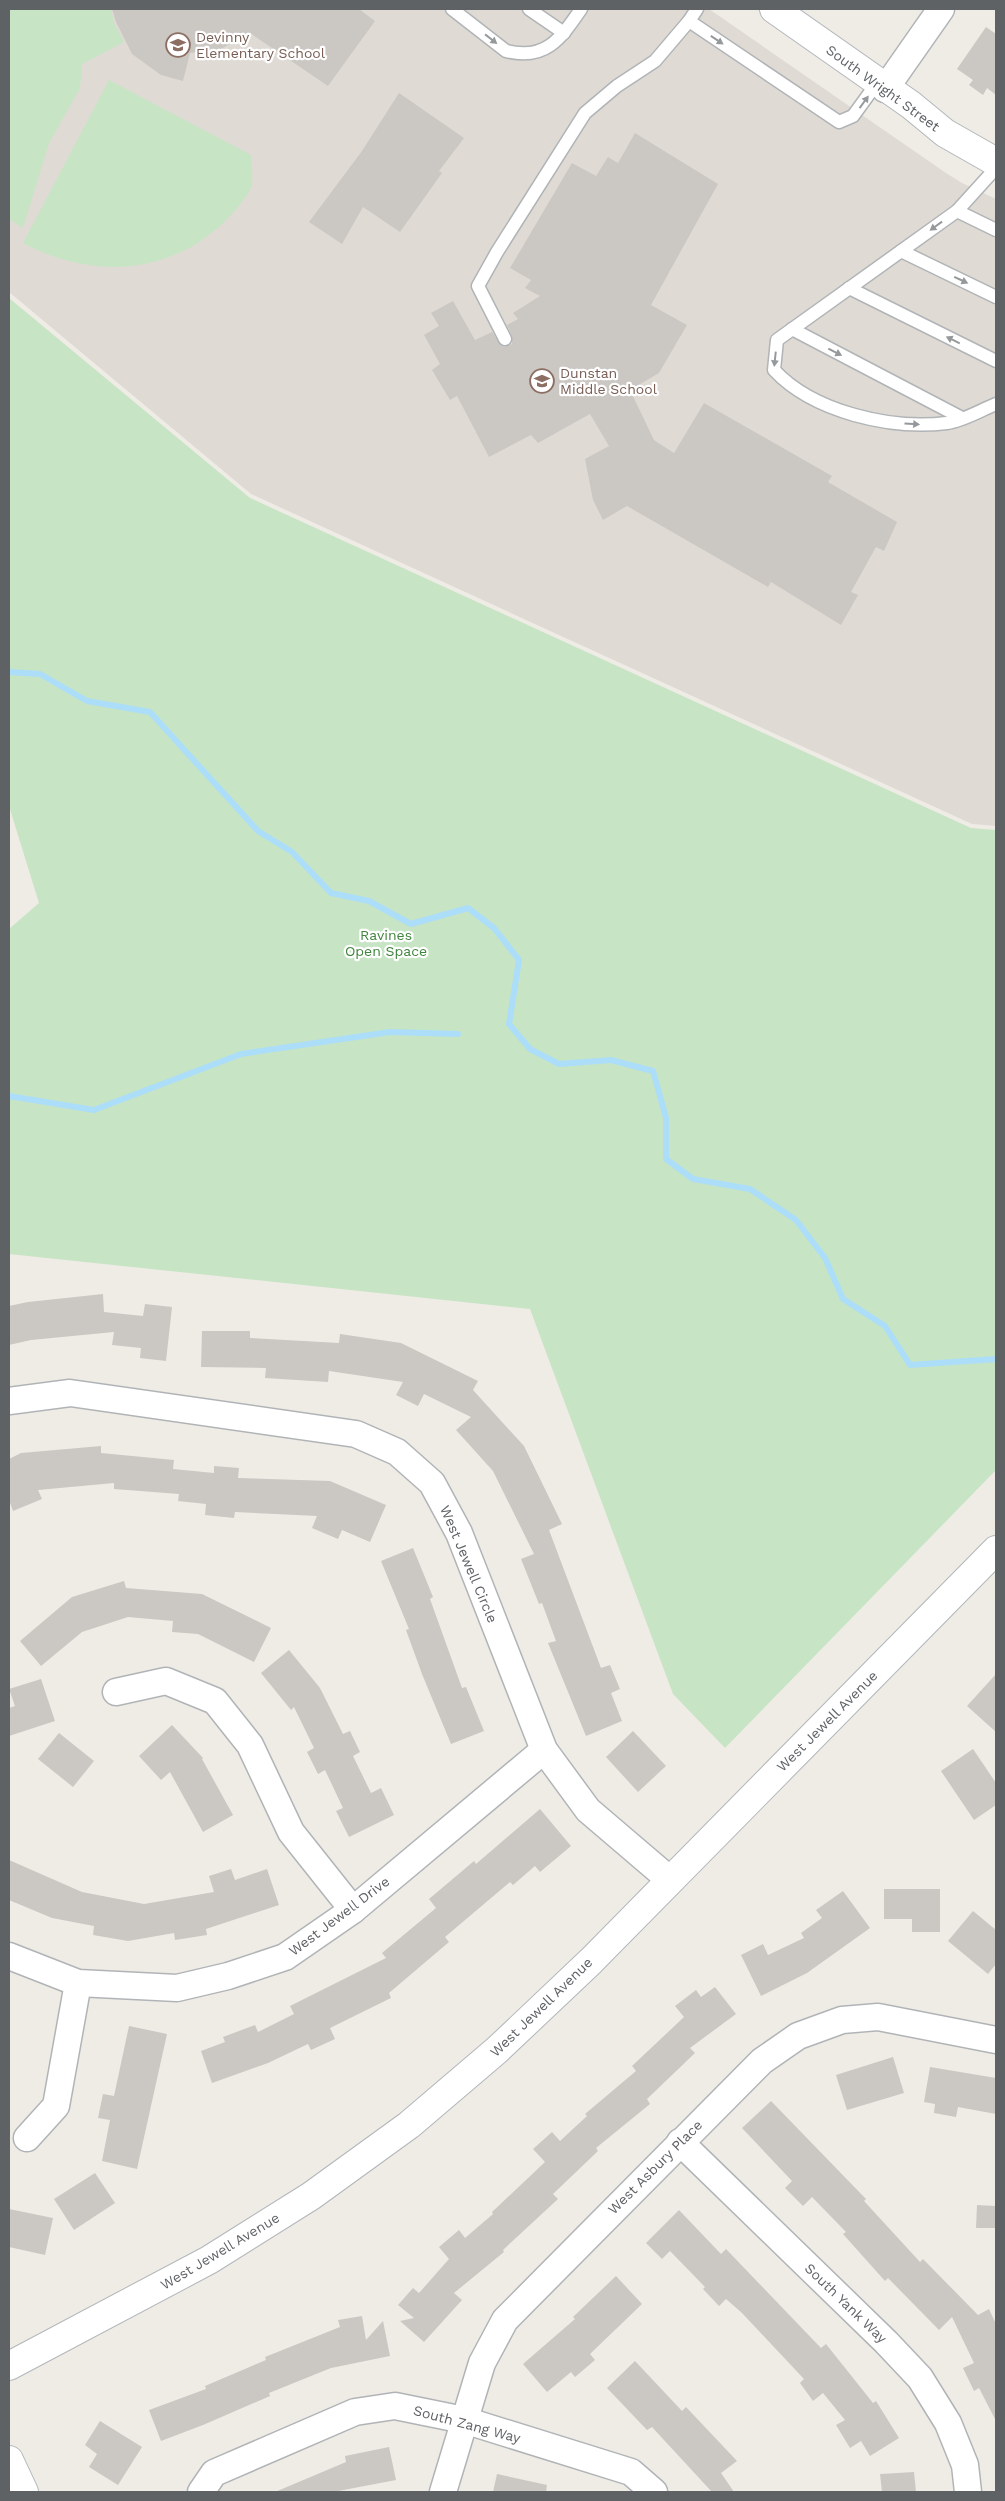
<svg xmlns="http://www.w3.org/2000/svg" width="1005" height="2501" viewBox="0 0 1005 2501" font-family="'Work Sans',sans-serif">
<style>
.education{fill:#dfdbd4}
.green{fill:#c7e4c5}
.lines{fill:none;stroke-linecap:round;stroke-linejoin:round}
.stream{stroke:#acdef9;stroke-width:6}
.building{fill:#cbc7c3}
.lane-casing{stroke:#b1b4b7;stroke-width:15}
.street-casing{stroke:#b1b4b7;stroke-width:29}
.secondary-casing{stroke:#b2b6ba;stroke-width:30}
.lane{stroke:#fff;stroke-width:12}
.street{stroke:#fff;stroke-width:26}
.secondary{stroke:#fff;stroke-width:28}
.oneway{fill:#96999b}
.labels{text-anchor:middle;stroke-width:4.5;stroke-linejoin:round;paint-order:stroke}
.education-label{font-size:14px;fill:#785e54;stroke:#fff;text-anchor:start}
.street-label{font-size:14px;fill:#5e6265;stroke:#fff}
.park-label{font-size:14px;fill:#40853d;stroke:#fff}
</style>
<rect width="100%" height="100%" fill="#efece6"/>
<polygon class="education" points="9,9 709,9 946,173 962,183 996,199 996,826 972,824 251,494 9,292"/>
<g class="green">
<polygon points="9,9 111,9 114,23 124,42 82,64 80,88 49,143 23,228 9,219"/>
<path d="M 109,80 L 251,155 C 251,165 253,176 252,185 C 250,195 227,220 219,227 C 210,233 201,242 191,247 C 136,277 76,271 23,243 Z"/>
<polygon points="9,298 250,498 971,828 996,830 996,1470 725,1748 673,1694 530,1309 9,1254 9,929 39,903 9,806"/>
</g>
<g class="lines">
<g class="stream">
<polyline points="9,672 40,674 87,701 150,712 258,831 292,852 331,893 369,901 411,924 468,908 494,928 519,960 509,1024 530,1049 559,1064 611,1060 653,1071 666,1118 666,1159 693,1179 750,1189 796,1220 825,1258 843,1299 885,1326 910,1365 996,1359"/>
<polyline points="9,1096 94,1110 241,1054 390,1032 458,1034"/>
</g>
</g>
<g class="building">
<polygon points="112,9 359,9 375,21 328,86 250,33 219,50 190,53 183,81 161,75 132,54 116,22"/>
<polygon points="986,27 996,34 996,95 987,88 983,95 969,85 973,80 957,69"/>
<polygon points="399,93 464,138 439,171 442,173 400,232 363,207 342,244 309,222 362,151"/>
<polygon points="635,133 718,184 651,305 687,325 659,373 630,390 654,440 674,453 704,403 832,476 828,482 897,522 884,551 876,547 851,592 858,595 841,625 771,582 768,587 627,506 603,520 593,500 585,459 609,446 590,414 538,443 531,435 489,457 457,396 450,400 432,370 440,364 424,335 439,326 431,313 453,301 475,340 492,332 501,346 505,347 512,344 512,336 507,325 518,319 513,313 540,296 525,288 531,280 510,268 572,163 596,176 608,157 618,163"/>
<polygon points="103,1294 104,1312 143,1316 145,1304 172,1307 166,1361 140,1358 141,1348 112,1345 114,1332 31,1340 9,1345 9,1306 28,1302"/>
<polygon points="202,1331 250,1331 250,1338 339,1343 340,1334 401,1343 478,1381 473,1390 524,1446 562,1524 549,1530 601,1668 610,1665 620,1689 611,1693 622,1721 586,1736 548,1643 556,1641 542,1603 539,1604 521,1559 534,1554 493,1471 456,1430 471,1417 424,1394 418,1406 396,1395 403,1382 329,1371 328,1382 265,1378 266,1368 201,1367"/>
<polygon points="101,1446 101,1453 174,1460 173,1469 214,1473 214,1466 239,1468 238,1478 330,1481 386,1505 370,1542 342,1530 338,1539 312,1528 317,1516 235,1512 234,1518 205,1515 206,1504 178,1501 179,1494 114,1489 114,1483 38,1490 42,1499 13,1511 9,1500 9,1459 21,1453"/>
<polygon points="413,1548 433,1597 430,1599 462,1688 466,1687 484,1731 451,1744 422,1674 406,1630 409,1629 381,1561"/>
<polygon points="124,1581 126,1588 202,1594 271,1628 254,1662 198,1634 172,1632 173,1621 128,1617 82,1632 41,1666 20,1641 72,1597"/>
<polygon points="289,1650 320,1688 343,1734 350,1731 360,1752 353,1756 371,1793 381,1788 394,1815 349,1837 336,1811 343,1808 325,1770 318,1774 307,1752 314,1748 294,1707 291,1710 261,1673"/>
<polygon points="996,1674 996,1732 967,1706"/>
<polygon points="41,1679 55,1721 9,1736 9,1708 15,1706 9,1689"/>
<polygon points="172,1725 203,1758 202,1759 233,1815 203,1832 170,1772 161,1780 139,1756"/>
<polygon points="633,1731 666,1766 638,1792 606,1757"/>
<polygon points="59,1733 94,1761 73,1787 38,1759"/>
<polygon points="973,1749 996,1783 996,1805 974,1820 941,1771"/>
<polygon points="540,1809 571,1846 540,1872 535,1866 513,1885 510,1882 445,1937 449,1942 389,1993 391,1998 330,2028 335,2039 311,2050 308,2044 268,2063 212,2083 201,2051 225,2042 223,2037 255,2025 258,2032 294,2014 290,2006 386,1958 382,1953 436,1908 429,1899 474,1861 476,1864"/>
<polygon points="9,1860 82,1892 144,1904 214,1892 209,1876 231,1869 235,1880 267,1869 279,1905 206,1929 207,1935 175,1940 174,1933 128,1941 93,1935 94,1926 52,1918 9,1900"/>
<polygon points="884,1889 940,1889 940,1932 912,1932 912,1919 884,1919"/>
<polygon points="843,1891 870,1928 807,1973 761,1996 741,1955 763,1944 768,1955 804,1938 801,1933 822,1918 816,1910"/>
<polygon points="973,1911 996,1930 996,1964 988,1974 948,1941"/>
<polygon points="715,1987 736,2014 690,2048 695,2053 647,2099 650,2104 596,2148 598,2151 553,2194 558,2199 503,2250 504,2252 454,2293 462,2300 424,2342 400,2321 414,2318 398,2305 413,2288 419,2293 449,2259 439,2247 459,2230 465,2238 493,2214 492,2212 545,2162 533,2149 552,2132 560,2141 587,2116 585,2114 636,2071 632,2066 684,2017 675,2006 696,1990 701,1997"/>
<polygon points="129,2026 167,2034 137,2169 102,2161 110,2120 98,2118 103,2094 114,2096"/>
<polygon points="893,2057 904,2093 847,2110 836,2075"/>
<polygon points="930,2067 996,2078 996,2114 958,2107 956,2117 934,2113 935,2104 924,2102"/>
<polygon points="771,2101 866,2199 864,2201 920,2262 923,2259 978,2315 989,2309 996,2324 996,2421 979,2388 974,2391 963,2368 974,2363 952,2317 939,2330 888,2278 885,2281 843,2234 846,2232 812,2197 803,2206 785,2188 792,2181 742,2128"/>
<polygon points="95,2173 115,2203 74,2230 54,2199"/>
<polygon points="977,2205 996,2206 996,2228 976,2228"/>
<polygon points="9,2209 53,2218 45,2255 9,2247"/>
<polygon points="679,2210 721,2254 726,2249 821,2348 826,2344 873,2403 876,2401 899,2438 870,2456 861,2441 850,2448 836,2425 845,2420 823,2393 813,2401 800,2383 804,2379 742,2313 726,2299 719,2306 703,2289 705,2287 670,2251 662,2259 646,2243"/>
<polygon points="616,2276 642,2304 590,2354 595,2360 575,2377 571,2372 547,2392 523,2364 575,2319 573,2317"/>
<polygon points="362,2316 366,2340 383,2321 390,2356 331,2368 269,2393 270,2396 203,2425 161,2441 149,2410 206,2389 205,2386 266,2360 265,2357 340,2327 338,2320"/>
<polygon points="635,2361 682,2411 686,2407 737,2461 721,2473 734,2492 712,2492 652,2427 647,2430 607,2388"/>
<polygon points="100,2421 142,2447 118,2485 89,2467 97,2454 85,2445"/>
<polygon points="389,2447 396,2480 333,2492 275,2492 346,2462 345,2456"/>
<polygon points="914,2472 916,2492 882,2492 880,2474"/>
<polygon points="497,2474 547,2485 546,2492 493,2492"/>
</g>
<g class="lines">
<g class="lane-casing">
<g id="lane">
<path d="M 452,9 L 506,51 C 546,61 561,38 581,9"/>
<polyline points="529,9 564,33"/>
<polyline points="697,9 689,21 839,122 853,116 877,83"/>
<path d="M 996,168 L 957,211 L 777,340 L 774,370 C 813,412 891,430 947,423 C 963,421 981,410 996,404"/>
<polyline points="957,211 996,230"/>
<polyline points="901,251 996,297"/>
<polyline points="849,288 996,361"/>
<polyline points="792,329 962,418"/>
<polyline points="505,339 478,286 497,252 585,113 617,86 655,61 689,21"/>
</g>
</g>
<g class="street-casing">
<g id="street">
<polyline points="885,89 941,9"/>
<polyline points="9,1401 70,1393 356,1434 397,1452 432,1483 459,1533 544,1750 588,1810 670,1880"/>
<polyline points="116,1692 166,1681 215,1701 250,1745 291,1832 353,1910"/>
<polyline points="9,1956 78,1983 177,1988 228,1976 285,1957 353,1910 544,1750"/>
<polyline points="27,2138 56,2106 78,1983"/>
<polyline points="680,2142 886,2342 920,2378 948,2423 965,2465 968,2492"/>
<polyline points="201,2492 214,2473 355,2412 395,2406 464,2420 631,2472 654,2492"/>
<polyline points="443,2492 482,2363 505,2320 762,2061 798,2036 842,2020 878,2017 996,2040"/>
</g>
</g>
<g class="secondary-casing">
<g id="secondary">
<polyline points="774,9 911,105 945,133 996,162"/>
<polyline points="9,2366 209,2260 311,2196 409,2125 497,2050 591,1961 996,1550"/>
<polyline points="9,2460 24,2492"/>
</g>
</g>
<use href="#lane" class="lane"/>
<use href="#street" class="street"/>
<use href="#secondary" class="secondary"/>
</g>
<defs><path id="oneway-solid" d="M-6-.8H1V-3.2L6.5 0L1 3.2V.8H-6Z" transform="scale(1.25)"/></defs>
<g class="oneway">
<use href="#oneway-solid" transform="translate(491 39) rotate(38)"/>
<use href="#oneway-solid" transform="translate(717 40) rotate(34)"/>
<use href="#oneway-solid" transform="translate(864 102) rotate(-54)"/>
<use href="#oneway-solid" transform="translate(936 226) rotate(144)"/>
<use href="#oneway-solid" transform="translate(961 280) rotate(25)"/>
<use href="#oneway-solid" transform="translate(953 340) rotate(-154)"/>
<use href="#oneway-solid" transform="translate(835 352) rotate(27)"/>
<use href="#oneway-solid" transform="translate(775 359) rotate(96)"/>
<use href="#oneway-solid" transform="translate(912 424) rotate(3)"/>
</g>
<defs>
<g id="school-ring" transform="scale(1.25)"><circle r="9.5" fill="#fff" stroke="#8d6e63" stroke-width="1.5"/><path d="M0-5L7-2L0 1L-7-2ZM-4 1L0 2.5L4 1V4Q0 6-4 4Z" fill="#8d6e63"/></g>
</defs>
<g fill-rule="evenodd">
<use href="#school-ring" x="178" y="45"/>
<use href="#school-ring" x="542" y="381"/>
</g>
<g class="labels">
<g class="education-label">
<text x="196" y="42">Devinny<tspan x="196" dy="16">Elementary School</tspan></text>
<text x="560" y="378">Dunstan<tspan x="560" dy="16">Middle School</tspan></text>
</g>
<g class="street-label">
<text transform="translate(883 88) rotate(36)" y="5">South Wright Street</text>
<text transform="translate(469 1564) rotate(67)" y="5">West Jewell Circle</text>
<text transform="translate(827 1721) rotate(-45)" y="5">West Jewell Avenue</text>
<text transform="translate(339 1916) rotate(-37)" y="5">West Jewell Drive</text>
<text transform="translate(541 2007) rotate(-44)" y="5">West Jewell Avenue</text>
<text transform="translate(655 2167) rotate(-45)" y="5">West Asbury Place</text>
<text transform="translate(220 2251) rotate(-31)" y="5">West Jewell Avenue</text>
<text transform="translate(846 2303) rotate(44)" y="5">South Yank Way</text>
<text transform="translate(467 2424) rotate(15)" y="5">South Zang Way</text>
</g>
<g class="park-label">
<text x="386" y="940">Ravines<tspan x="386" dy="16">Open Space</tspan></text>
</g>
</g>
<rect width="1005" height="2501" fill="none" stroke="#5e6265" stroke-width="20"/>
</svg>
